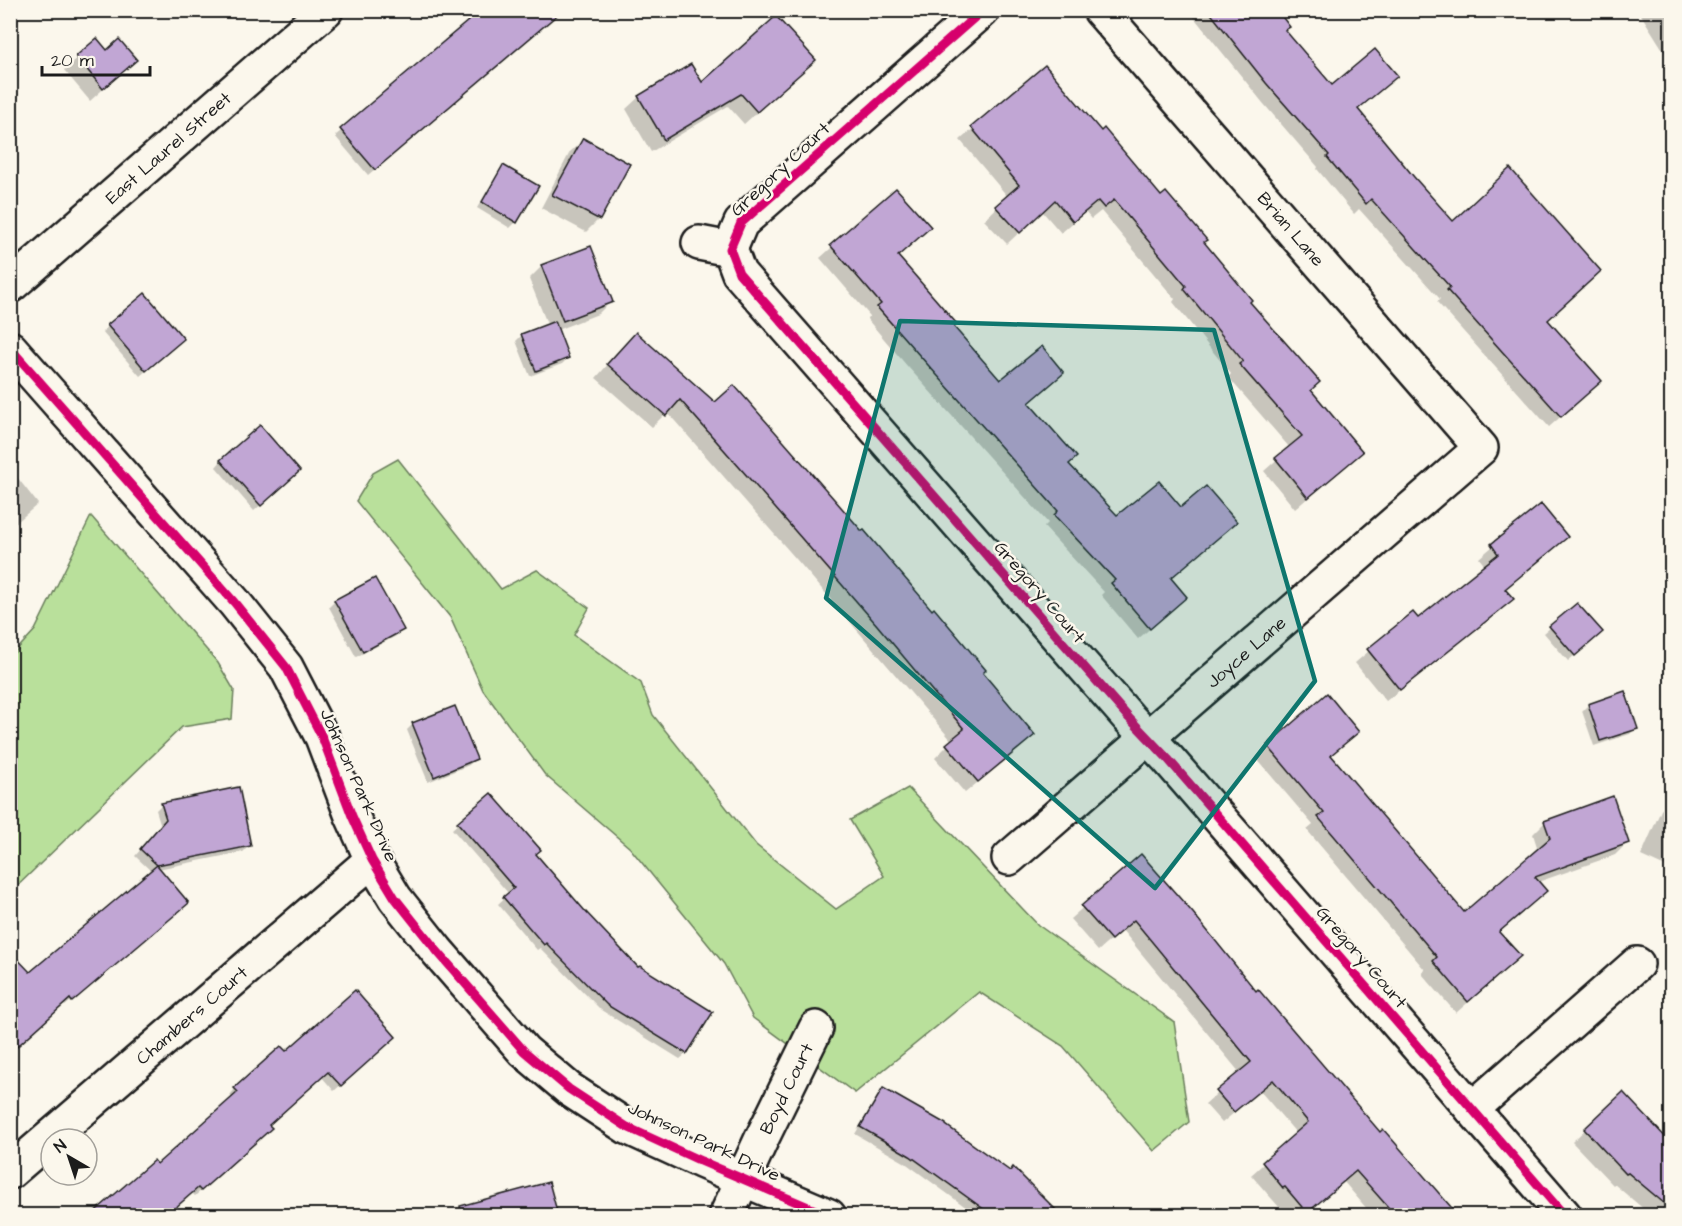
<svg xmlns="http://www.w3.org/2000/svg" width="1682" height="1226" viewBox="0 0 1682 1226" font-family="'Architects Daughter',sans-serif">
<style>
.green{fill:#b9e09b;stroke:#6a7e5c;stroke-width:1.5}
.shadow{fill:#0003}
.building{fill:#c1a6d4;stroke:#1c1c1c;stroke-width:1.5}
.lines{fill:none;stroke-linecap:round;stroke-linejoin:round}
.street-casing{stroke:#1c1c1c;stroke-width:38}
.street{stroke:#fbf7ec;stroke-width:33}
.cycleway-casing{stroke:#fbf7ec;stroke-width:13}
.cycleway{stroke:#d6006c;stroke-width:9}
.marked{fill:#0f766e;fill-opacity:0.2;stroke:#0f766e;stroke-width:4.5;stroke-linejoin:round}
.labels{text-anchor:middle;stroke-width:5;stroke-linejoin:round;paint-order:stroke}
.street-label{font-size:18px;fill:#1c1c1c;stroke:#fbf7ec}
</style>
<rect width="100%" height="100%" fill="#fbf7ec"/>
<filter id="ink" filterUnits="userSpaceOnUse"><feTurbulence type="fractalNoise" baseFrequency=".0167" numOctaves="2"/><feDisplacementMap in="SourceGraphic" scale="12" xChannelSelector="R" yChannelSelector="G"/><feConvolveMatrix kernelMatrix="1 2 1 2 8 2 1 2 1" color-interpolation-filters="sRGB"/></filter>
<g filter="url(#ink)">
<g class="green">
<polygon points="398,459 501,589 537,570 589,608 574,635 641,683 653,715 756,845 836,909 884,876 850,820 908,788 1038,925 1174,1022 1189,1122 1154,1151 1063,1046 979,992 855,1093 753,1018 724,964 630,848 545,775 483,690 450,617 356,501 373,473"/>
<polygon points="91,516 218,663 234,690 232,719 182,727 11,892 11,656 35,630"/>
</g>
<g class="shadow">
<polygon points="562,10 368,175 335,136 470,22"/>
<polygon points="1188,10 1275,10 1283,31 1331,87 1395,76 1357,110 1413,178 1547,321 1589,392 1549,427 1437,302 1440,299 1359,209 1354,214 1317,169 1318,167 1263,103"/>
<polygon points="1638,10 1672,10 1672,64"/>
<polygon points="97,40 122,72 90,101 64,70"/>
<polygon points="1045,67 1101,133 1203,242 1309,390 1361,452 1295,509 1264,471 1290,448 1228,377 1231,374 1173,302 1175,299 1101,211 1091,219 1085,212 1061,233 1042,211 1007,244 984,220 1008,197 960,140"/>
<polygon points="801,73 744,124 728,106 651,152 626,109 639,97 702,85"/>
<polygon points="583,140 628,164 599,219 586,232 541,208 570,152"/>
<polygon points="504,167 516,222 510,228 477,208 498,173"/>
<polygon points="896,190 897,257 999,382 1062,373 1028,404 1067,465 1116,517 1181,509 1235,522 1170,579 1174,608 1138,639 1101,595 1104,592 1044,527 1048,523 908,367 867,319 870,316 820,258"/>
<polygon points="542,266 611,301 598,314 557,330 568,358 562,364 530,376 516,341 522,335 548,326 529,279"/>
<polygon points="144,295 176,345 140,376 102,332"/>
<polygon points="623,347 981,673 1020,747 965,793 935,758 952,741 797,560 667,412 652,427 596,378"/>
<polygon points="221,461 292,477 254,511 216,467"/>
<polygon points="13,472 38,504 10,528 10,474"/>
<polygon points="1540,506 1566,537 1505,590 1512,599 1499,612 1386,701 1355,663 1412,614 1418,621 1485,566 1479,558"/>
<polygon points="335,601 402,630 396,636 356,657 329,607"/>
<polygon points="1577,605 1595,638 1568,661 1544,633"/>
<polygon points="1588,705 1636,728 1630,734 1594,746 1582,711"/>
<polygon points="413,724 475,759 469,765 428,782 407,730"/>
<polygon points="1268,746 1330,756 1464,914 1538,850 1533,834 1545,822 1627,843 1615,855 1538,882 1498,933 1507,968 1456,1013 1422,974 1425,970 1307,830 1313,825 1256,758"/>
<polygon points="491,795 535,854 584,912 638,969 711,1012 686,1054 680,1059 601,1010 540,948 537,950 498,904 509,894 452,829"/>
<polygon points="1672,799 1672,870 1641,856 1661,810"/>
<polygon points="162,804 249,846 243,852 158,869 181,909 65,1006 29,974 151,871 135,856 161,826 156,810"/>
<polygon points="1141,856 1256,993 1380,1134 1383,1131 1456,1216 1373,1216 1344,1182 1303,1216 1287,1216 1251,1175 1297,1134 1260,1091 1222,1123 1205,1104 1240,1073 1122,930 1098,951 1070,919"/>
<polygon points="388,1043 334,1091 321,1076 267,1125 264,1134 195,1196 192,1193 166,1216 98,1216 233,1099 230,1095 235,1089 285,1053"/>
<polygon points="883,1089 1010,1173 1013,1169 1059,1216 978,1216 904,1162 855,1134 878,1095"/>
<polygon points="1623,1094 1672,1145 1672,1216 1652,1216 1614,1184 1613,1185 1572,1142"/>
<polygon points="548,1184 556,1216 492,1216 489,1204"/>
</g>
<g class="building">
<polygon points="481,10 563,10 375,170 340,129"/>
<polygon points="1208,10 1277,10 1290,27 1285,30 1332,85 1375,49 1398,76 1358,109 1414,177 1453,221 1510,168 1601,271 1548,320 1602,381 1561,417 1447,290 1450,287 1371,199 1366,204 1327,157 1329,155 1266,83"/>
<polygon points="776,16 816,60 757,112 741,94 664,140 638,96 691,64 702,82"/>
<polygon points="97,38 107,50 119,39 137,60 103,89 76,56"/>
<polygon points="1045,65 1101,131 1104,128 1161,196 1166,192 1207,240 1204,242 1252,300 1250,302 1320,382 1311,390 1363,452 1308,498 1275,458 1302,436 1239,364 1243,361 1184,289 1186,286 1114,200 1104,208 1098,201 1073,222 1055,200 1020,233 995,206 1019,185 971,127"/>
<polygon points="583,138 630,164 600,220 552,195"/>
<polygon points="503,165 539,186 517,223 482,202"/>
<polygon points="896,188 931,227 898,256 957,324 954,327 1000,380 1042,346 1064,373 1029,403 1077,457 1069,464 1117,515 1159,481 1181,507 1206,486 1237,522 1171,578 1187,597 1150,629 1111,583 1115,580 1054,515 1058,511 920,356 877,307 881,304 830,245"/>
<polygon points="591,246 613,302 563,321 541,265"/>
<polygon points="145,293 184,339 146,371 107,325"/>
<polygon points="555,321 569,358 536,371 521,334"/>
<polygon points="636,332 715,402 734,385 862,531 864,530 932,610 934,608 986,670 983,673 1035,735 978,782 946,744 964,729 877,625 748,477 680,400 666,416 607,364"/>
<polygon points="260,425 300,471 261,506 220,460"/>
<polygon points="1541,504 1568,537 1505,589 1514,599 1400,690 1367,649 1413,612 1418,618 1498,554 1491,544"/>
<polygon points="375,578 404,630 363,652 334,600"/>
<polygon points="1577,603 1603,632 1575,656 1549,626"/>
<polygon points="1625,691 1638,729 1600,741 1588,704"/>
<polygon points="1327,693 1359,732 1331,755 1464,912 1550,838 1544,821 1613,796 1629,843 1535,877 1547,891 1499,932 1521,956 1468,1002 1433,961 1437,957 1318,817 1324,813 1267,745"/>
<polygon points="455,706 477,759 434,777 412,723"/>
<polygon points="239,787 251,846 157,865 189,903 72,1002 70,999 10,1053 10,951 30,972 157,865 140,849 166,819 161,803"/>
<polygon points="491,793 541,850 536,854 585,911 638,967 640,966 713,1012 687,1054 607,1005 546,943 544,945 503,897 514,888 457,822"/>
<polygon points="1141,854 1193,913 1256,991 1258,989 1380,1132 1383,1129 1458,1215 1395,1215 1356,1171 1307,1213 1285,1187 1283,1188 1262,1162 1308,1122 1273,1080 1234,1112 1216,1091 1251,1062 1134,920 1111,940 1081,906"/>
<polygon points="355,990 396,1037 341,1086 328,1072 269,1125 272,1128 201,1191 198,1188 167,1215 91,1215 154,1160 157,1164 238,1092 234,1088 281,1046 286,1051"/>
<polygon points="883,1088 946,1124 946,1125 1010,1171 1013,1167 1061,1215 992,1215 910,1156 860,1127"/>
<polygon points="1623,1092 1671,1143 1671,1209 1628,1173 1626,1174 1584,1129"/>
<polygon points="549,1182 558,1215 461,1215 460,1206"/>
</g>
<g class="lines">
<g class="street-casing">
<g id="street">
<polyline points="983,10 741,223 730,249 739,273 1129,718 1168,759 1565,1216"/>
<polyline points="699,243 730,249"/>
<path id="s1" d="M 10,286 L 326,10"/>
<polyline points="10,348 234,602 286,667 322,737 352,816 372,860 395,898 437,951 524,1051 569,1089 627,1127 701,1161 829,1216"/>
<path id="s2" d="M 1009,858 L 1481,448 L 1100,10"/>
<polyline points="1472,1109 1637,964"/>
<path id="s3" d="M 10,1172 L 372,860"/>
<path id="s4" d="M 726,1216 L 762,1138 L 816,1028"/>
</g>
</g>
<use href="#street" class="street"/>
<g class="cycleway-casing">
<g id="cycleway">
<polyline points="983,10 741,223 730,249 739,273 1129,718 1168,759 1565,1216"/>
<polyline points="10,348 234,602 286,667 322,737 352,816 372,860 395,898 437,951 524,1051 569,1089 627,1127 701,1161 829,1216"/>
</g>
</g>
<use href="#cycleway" class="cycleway"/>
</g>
</g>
<path class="marked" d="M 900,321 L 1214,330 L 1315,681 L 1155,888 L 826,598 Z"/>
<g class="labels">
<g class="street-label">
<text dy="6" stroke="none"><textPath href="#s1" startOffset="210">East Laurel Street</textPath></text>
<text transform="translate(780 169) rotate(-43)" y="6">Gregory Court</text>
<text transform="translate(1291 229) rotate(49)" y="6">Brian Lane</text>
<text transform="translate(1040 592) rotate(49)" y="6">Gregory Court</text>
<text dy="6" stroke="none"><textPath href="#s2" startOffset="314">Joyce Lane</textPath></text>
<text transform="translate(359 785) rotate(66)" y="6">Johnson Park Drive</text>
<text transform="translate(1362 957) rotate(49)" y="6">Gregory Court</text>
<text dy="6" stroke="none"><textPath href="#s3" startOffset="240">Chambers Court</textPath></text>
<text dy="6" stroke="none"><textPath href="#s4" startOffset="141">Boyd Court</textPath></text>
<text transform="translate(704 1141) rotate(25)" y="6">Johnson Park Drive</text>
</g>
</g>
<rect width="1682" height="1226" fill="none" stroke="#fbf7ec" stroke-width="36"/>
<rect x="18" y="18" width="1646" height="1190" fill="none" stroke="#1c1c1c" stroke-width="2" filter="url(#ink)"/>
<g transform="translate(69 1157) rotate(321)"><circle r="28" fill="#fbf7ec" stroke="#a29f99" stroke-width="1.5"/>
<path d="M0-4.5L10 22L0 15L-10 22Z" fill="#1c1c1c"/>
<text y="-9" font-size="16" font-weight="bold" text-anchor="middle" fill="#1c1c1c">N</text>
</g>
<path d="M42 66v9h108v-9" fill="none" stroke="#1c1c1c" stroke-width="3"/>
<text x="51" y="66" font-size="18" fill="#1c1c1c" stroke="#fbf7ec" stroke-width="4.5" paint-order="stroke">20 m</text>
</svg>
